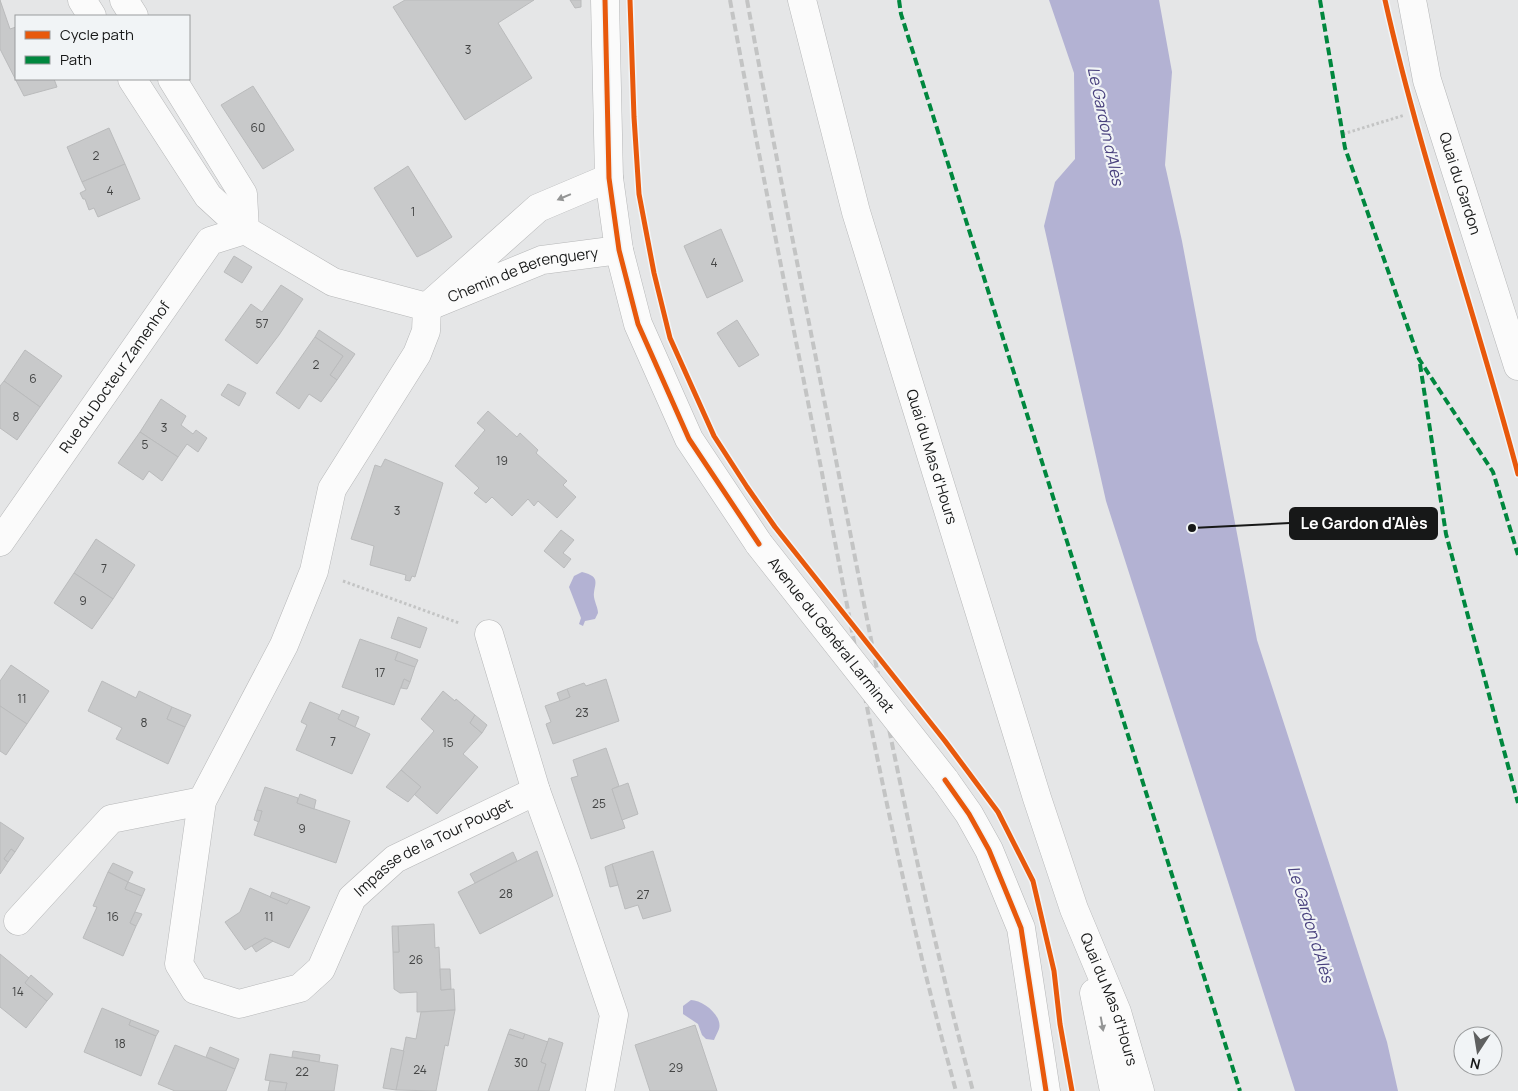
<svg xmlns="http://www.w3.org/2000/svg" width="1518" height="1091" viewBox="0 0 1518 1091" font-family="Manrope,sans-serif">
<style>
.water{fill:#b3b2d3}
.building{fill:#c8c9ca;stroke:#babbbc}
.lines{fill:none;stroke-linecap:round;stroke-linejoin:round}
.street-casing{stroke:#b6b7b8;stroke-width:29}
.secondary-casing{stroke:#b6b7b8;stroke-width:29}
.path{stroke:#c3c4c4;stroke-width:3;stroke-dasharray:2.5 2.5;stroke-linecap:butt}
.street{stroke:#fbfbfb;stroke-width:28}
.secondary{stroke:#fbfbfb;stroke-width:28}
.rail{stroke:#c3c4c4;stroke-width:4;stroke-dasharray:8 4;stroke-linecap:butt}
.secondary-bridge-casing{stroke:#b6b7b8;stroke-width:29;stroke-linecap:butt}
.secondary-bridge{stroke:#fbfbfb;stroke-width:28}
.quiet{stroke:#00873e;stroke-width:4;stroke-dasharray:8 4;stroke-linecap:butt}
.cycleway-casing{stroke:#f1f4f6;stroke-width:8}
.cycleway{stroke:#e8590c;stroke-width:5}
.oneway{fill:#949595}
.labels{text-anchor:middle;stroke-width:4.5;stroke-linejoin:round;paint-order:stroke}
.number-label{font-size:12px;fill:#434444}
.street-label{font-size:15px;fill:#171818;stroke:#f1f4f6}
.water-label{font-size:16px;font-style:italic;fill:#48407d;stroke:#f1f4f6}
.leader{fill:none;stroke:#171818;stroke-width:2}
.callout-dot{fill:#171818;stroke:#f1f4f6;stroke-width:2}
.callout{fill:#171818;stroke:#171818;stroke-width:2}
.callout-label{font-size:16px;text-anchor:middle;font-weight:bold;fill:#fff}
</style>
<rect width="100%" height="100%" fill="#e5e6e7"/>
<g class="water">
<polygon points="1049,0 1159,0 1172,72 1165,165 1182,241 1257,640 1387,1042 1398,1091 1295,1091 1106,501 1044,226 1055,182 1075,159 1074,73"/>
<path d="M 582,572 C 603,577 593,585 594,597 C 595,603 598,608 598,613 L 595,619 L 585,621 L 583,626 L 579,624 L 581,618 L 569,587 L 574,576 Z"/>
<path d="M 691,1000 C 703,1000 723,1016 719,1029 C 718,1032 715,1037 714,1040 L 706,1039 L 702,1035 L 698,1024 L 683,1014 L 683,1006 Z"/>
</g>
<g class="building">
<polygon points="0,0 10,29 16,27 16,79 54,79 57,87 24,96 0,49"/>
<polygon points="405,0 534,0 498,23 532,78 465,120 393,7"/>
<polygon points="570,0 581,0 581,7 575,8"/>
<polygon points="253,86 294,150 263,169 221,105"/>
<polygon points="109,128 125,164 82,182 67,147"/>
<polygon points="125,164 140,199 98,217 94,208 89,210 85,199 83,199 80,193 86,190 82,182"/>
<polygon points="408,166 452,237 429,251 417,257 374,188"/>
<polygon points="721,229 743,281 707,298 684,246"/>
<polygon points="234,256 252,267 242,283 224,272"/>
<polygon points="281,285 303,299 279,335 257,364 225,340 251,304 262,312"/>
<polygon points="737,320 759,355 739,367 717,333"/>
<polygon points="319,330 355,354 337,380 330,375 343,356 315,337"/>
<polygon points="315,337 343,356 330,375 337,380 321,402 309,394 299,409 276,393"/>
<polygon points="25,350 62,376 40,407 4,381"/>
<polygon points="4,381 40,407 17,440 0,428 0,386"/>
<polygon points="228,384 246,393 239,406 221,395"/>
<polygon points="161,399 186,416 181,425 193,434 196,430 207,438 198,452 187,444 178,457 140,432"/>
<polygon points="488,411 517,437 520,433 538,450 536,453 567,481 563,485 576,497 557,518 538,501 534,506 528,499 512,516 492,497 486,503 474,493 479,488 455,466 485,430 477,423"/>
<polygon points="140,432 178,457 162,481 149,471 143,480 118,463"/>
<polygon points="385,459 443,483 415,577 412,576 410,581 405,580 406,575 370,565 374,546 351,539 375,465 381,467"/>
<polygon points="561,530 574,540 563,553 571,559 564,568 544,551"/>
<polygon points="96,539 135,565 113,599 74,573"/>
<polygon points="74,573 113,599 92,629 54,603"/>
<polygon points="398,617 427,628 420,648 391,638"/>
<polygon points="360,639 398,652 395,660 415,667 410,682 404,679 394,705 342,687"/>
<polygon points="398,652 418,660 415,667 395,660"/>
<polygon points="11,665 49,691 27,724 0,706 0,681"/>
<polygon points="404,679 410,682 407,689 401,688"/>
<polygon points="606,679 619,721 553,744 546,724 551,722 545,706 570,697 567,689 584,683 586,686"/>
<polygon points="102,681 136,698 139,691 172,707 167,719 185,727 168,764 116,739 122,728 88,711"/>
<polygon points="567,689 570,697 560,701 557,693"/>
<polygon points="443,691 455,701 456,699 475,715 470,723 482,733 463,754 478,767 437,814 414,794 421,787 401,770 434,731 421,719"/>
<polygon points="310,702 340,715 338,719 370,734 352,774 296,750 307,725 301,722"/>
<polygon points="0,706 27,724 6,755 0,751"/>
<polygon points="172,707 191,715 185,727 167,719"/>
<polygon points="342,710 359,717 355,727 338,719"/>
<polygon points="475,715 487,725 482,733 470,723"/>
<polygon points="606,748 619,786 612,789 625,828 591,839 571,778 578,776 573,760"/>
<polygon points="401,770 421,787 408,802 386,787"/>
<polygon points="628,783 638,814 622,820 612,789"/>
<polygon points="265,787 298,798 297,803 350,821 336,863 254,835 262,811 257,810"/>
<polygon points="300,794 316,800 314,809 297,803"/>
<polygon points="257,810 262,811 259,822 254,820"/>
<polygon points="0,822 24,838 15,852 11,849 4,859 8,862 0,874"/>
<polygon points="11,849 15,852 8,862 4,859"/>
<polygon points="537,851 553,896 480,934 458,892"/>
<polygon points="653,851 671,911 643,919 638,905 625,909 612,864"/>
<polygon points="513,852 517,861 475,883 470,874"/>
<polygon points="113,863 133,872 128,882 108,872"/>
<polygon points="612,864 618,885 610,887 605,867"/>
<polygon points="108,872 128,882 125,889 142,896 130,923 136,926 123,956 83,938 97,907 93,906"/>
<polygon points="128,882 145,889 142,896 125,889"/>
<polygon points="250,888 287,904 290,899 310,907 289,948 265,938 245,950 225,922 240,912"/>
<polygon points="272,892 290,899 287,904 270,897"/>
<polygon points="135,912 142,914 136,926 130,923"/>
<polygon points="434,924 435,948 439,947 441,990 454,989 455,1010 417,1012 417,992 400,993 394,989 393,952 399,952 398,926"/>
<polygon points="392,926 398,926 399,952 393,952"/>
<polygon points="265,938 273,941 256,952 252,946"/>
<polygon points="0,954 29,978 25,983 47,1001 26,1028 0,1007"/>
<polygon points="440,969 450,969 451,989 441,990"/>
<polygon points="31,975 53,994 47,1001 25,983"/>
<polygon points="102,1008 131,1020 129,1025 156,1036 141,1076 84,1052"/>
<polygon points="455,1010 448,1046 445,1045 436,1091 396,1090 406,1037 416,1039 421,1012"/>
<polygon points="131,1020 159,1031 156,1036 129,1025"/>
<polygon points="695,1025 717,1091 650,1091 635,1045"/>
<polygon points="510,1029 525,1034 523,1039 508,1034"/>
<polygon points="508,1034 523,1039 525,1034 548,1042 541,1062 546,1064 538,1091 488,1091"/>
<polygon points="549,1038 563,1043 549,1091 538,1091 546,1064 541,1062"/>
<polygon points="175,1045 235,1069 226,1091 175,1091 158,1084"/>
<polygon points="210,1047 239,1059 235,1069 206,1057"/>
<polygon points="391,1048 404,1051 396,1090 383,1088"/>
<polygon points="293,1051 320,1055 319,1062 292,1057"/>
<polygon points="270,1054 338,1065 334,1091 285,1091 287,1083 265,1080"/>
<polygon points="270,1081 287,1083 285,1091 268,1091"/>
</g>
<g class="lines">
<g class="street-casing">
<g id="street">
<polyline points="82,0 92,16"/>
<polyline points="124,0 134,16"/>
<path id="s1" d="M 172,79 L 243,194 L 245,230 L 333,282 L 427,307 L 426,331 L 417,354 L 332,489 L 314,571 L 284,645 L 202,801 L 179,964 L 195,990 L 239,1004 L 300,988 L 321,969 L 352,898 L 395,859 L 536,791 L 489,634"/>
<path id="s2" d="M 609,178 L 538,208 L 427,307 L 542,260 L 619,250"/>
<path id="s3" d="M 0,542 L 210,241 L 245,230 L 208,196 L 132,79"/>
<polyline points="536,791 565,871 614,1015 600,1091"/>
<polyline points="18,921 111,819 202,801"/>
</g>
</g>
<g class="secondary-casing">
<g id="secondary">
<polyline points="605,0 609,178 619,250 638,324 689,439 759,544"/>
<path id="s4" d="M 802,0 L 856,212 L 1037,798 L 1074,909 L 1117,1012 L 1140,1091"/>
<path id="s5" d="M 1412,0 L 1427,80 L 1518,366"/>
<polyline points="945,780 969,814 989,850 1021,928 1046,1091"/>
<polyline points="1094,993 1114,1091"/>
</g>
</g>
<g class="path">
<polyline points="1343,134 1405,115"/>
<polyline points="343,581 459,623"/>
</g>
<use href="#street" class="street"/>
<use href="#secondary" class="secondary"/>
<g class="rail">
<path d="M 730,0 C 759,158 791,315 822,473 C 861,680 900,888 956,1091"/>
<path d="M 747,0 C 778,169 812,337 845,506 C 883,702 921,898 973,1091"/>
</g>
<g class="secondary-bridge-casing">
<g id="secondary-bridge">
<path id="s6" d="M 759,544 L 945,780"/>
</g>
</g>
<use href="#secondary-bridge" class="secondary-bridge"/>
<g class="quiet">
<polyline points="899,0 901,14 1240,1091"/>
<polyline points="1320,0 1345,148 1419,359 1493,472 1518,555"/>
<polyline points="1420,364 1446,534 1518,803"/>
</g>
<g class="cycleway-casing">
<g id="cycleway">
<polyline points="605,0 609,178 619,250 638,324 689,439 759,544"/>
<polyline points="630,0 634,117 639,194 654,273 670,338 714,436 747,487 775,527 945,741 998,812 1033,881 1054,971 1060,1024 1072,1091"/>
<path d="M 1385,0 C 1421,160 1476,315 1518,474"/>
<polyline points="945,780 969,814 989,850 1021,928 1046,1091"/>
</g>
</g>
<use href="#cycleway" class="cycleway"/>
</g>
<defs><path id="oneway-solid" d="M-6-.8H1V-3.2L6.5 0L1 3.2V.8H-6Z" transform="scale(1.25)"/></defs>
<g class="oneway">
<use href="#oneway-solid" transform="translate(564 197) rotate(157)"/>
<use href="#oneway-solid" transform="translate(1102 1024) rotate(80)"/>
</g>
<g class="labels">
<g class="number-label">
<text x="468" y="54">3</text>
<text x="258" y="132">60</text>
<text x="96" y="160">2</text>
<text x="110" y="195">4</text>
<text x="413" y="216">1</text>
<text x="714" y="267">4</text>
<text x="262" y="328">57</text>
<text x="316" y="369">2</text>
<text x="33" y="383">6</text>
<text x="16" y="421">8</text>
<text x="164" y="432">3</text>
<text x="145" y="449">5</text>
<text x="502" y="465">19</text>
<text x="397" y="515">3</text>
<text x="104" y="573">7</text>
<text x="83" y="605">9</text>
<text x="380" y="677">17</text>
<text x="22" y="703">11</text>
<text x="582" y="717">23</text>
<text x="144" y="727">8</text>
<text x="333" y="746">7</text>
<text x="448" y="747">15</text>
<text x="599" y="808">25</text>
<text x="302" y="833">9</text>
<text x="506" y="898">28</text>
<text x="643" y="899">27</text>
<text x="113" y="921">16</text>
<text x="269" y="921">11</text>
<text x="416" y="964">26</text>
<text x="18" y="996">14</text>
<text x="120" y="1048">18</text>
<text x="521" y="1067">30</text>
<text x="676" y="1072">29</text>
<text x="420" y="1074">24</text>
<text x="302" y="1076">22</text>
</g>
<g class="street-label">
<text dy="5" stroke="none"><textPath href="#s5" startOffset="190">Quai du Gardon</textPath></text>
<text dy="5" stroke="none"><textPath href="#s2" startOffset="328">Chemin de Berenguery</textPath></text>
<text dy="5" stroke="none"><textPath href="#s3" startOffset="201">Rue du Docteur Zamenhof</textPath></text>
<text dy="5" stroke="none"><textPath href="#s4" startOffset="475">Quai du Mas d'Hours</textPath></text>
<text dy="5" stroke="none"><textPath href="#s6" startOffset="116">Avenue du Général Larminat</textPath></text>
<text dy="5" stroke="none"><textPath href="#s1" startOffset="1426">Impasse de la Tour Pouget</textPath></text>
<text dy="5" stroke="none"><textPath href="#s4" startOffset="1046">Quai du Mas d'Hours</textPath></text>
</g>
<g class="water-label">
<text transform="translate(1106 126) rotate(78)" y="6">Le Gardon d'Alès</text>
<text transform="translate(1311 924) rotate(73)" y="6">Le Gardon d'Alès</text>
</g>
</g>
<path class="leader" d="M1192 528L1290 523"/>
<circle class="callout-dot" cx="1192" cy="528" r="5"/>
<rect class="callout" x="1290" y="508" width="147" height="31" rx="5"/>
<g class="callout-label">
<text x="1364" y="529">Le Gardon d'Alès</text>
</g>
<rect x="15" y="15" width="175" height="65" fill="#f1f4f6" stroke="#9a9c9d"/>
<rect x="25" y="31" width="25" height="8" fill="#e8590c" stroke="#9a9c9d"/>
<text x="60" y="40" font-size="15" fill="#171818">Cycle path</text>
<rect x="25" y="56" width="25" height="8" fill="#00873e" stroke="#9a9c9d"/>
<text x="60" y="65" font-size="15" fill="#171818">Path</text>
<g transform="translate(1478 1051) rotate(192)"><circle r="24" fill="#f1f4f6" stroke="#9a9c9d"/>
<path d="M0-4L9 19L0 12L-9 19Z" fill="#5f6060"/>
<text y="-8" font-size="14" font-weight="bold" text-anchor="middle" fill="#171818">N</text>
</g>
</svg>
